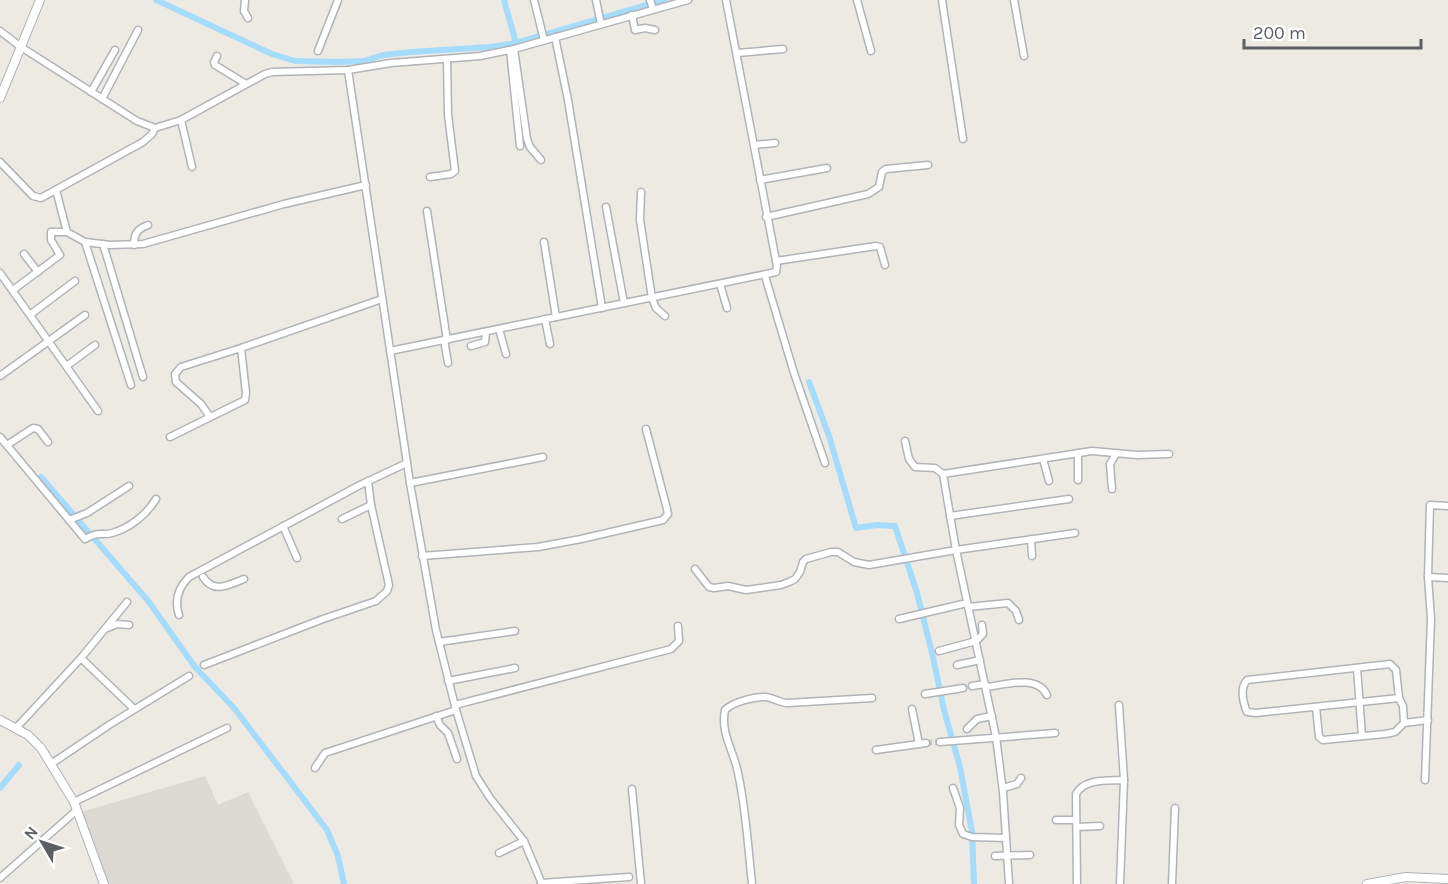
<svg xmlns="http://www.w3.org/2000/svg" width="1448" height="884" viewBox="0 0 1448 884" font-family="Karla,sans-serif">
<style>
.industrial{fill:#dcd9d5}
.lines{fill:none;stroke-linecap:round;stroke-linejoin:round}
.canal{stroke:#a5dbfb;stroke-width:6}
.minor-tunnel{stroke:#c8c7c3;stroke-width:6;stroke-dasharray:6 3;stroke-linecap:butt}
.minor-casing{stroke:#b0b4b8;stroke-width:9}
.tertiary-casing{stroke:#b0b4b8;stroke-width:10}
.minor{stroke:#fff;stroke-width:6}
.tertiary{stroke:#fff;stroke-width:8}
</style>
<rect width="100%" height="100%" fill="#edeae3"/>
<polygon class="industrial" points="205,776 218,805 248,792 294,884 107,884 81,812"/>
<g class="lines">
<g class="canal">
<polyline points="156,0 272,54 295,61 337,62 364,61 383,55 411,52 490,47 516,43 664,0"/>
<polyline points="504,0 516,43"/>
<polyline points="809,382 829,436 856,528 877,525 895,526 917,593 933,657 944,710 960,767 972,832 974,884"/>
<polyline points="41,477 149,602 195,667 234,708 327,830 338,856 344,884"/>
<polyline points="0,788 19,765"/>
</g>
<polyline class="minor-tunnel" points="926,743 940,742"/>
<g class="minor-casing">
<g id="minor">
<polyline points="245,0 244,11 248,18"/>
<polyline points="534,0 544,40"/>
<polyline points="596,0 601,24"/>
<polyline points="650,0 653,9"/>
<polyline points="857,0 871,51"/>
<polyline points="942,0 963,139"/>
<polyline points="1014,0 1024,56"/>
<polyline points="632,15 635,30 645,28 655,30"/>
<polyline points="0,31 21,47 137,121 155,128 181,120 265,74 272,72 348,70 391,63 480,56 514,49 688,0"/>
<polyline points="555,37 568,100 602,308"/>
<polyline points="514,49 527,139 530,147 541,160"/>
<polyline points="510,50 520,146"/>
<polyline points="318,51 338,0"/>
<polyline points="737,53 783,49"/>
<polyline points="217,56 214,62 215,65 246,84"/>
<polyline points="348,70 410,483 436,630 456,710 476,776 490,798 524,841 542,884"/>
<polyline points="91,92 115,50"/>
<polyline points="102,99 138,30"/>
<polyline points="181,120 192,167"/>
<polyline points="754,145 775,143"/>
<polyline points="0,162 33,196 41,198 143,142 152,134 155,128"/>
<polyline points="430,177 451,174 455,171 448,115 447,59"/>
<polyline points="760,180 827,168"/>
<polyline points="56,190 67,232 85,242 110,245 143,244 284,204 366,185"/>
<polyline points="641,192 640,220 652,298 656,308 665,316"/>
<polyline points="606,207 624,303"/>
<polyline points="427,211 447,340"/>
<polyline points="766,217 868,194 879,187 882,172 886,169 928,165"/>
<polyline points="85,242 131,385"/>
<polyline points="544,242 556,317"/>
<polyline points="103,244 143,377"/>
<path d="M 134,245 C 134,234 137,229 148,225"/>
<polyline points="24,254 38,272"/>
<polyline points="776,261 876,246 880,247 885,265"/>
<polyline points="0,273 98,411"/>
<polyline points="765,276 794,373 825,463"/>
<polyline points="720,284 727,308"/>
<polyline points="13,290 60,255 51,240 51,232 67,232"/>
<polyline points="31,314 75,281"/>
<polyline points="545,319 550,344"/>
<polyline points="499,329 506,354"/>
<polyline points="444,340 448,363"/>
<polyline points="471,346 485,342 486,332"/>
<polyline points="390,351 776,272 777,266 726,0"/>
<polyline points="68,365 95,345"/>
<polyline points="0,376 85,315"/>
<polyline points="210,417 201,404 176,382 175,374 181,367 241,348"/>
<path d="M 0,437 L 85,539 C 99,531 100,536 112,533 C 130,528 146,515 156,499"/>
<polyline points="170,437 245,400 246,393 241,348 382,299"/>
<polyline points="905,441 909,459 915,467 935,468 943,474 956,550 996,737 1003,792 1009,884"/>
<polyline points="7,445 33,428 38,429 48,442"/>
<polyline points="1043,459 1049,481"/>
<polyline points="943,474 1092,451 1137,455 1169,454"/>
<polyline points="1078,480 1078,453"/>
<polyline points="410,483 543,457"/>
<polyline points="1112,489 1110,464 1116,454"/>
<polyline points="950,516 1069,499"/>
<polyline points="342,519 371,505"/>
<polyline points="69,520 87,513 129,486"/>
<polyline points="283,526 297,558"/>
<polyline points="1031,539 1032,556"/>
<polyline points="422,556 538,547 581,539 663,520 668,514 667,509 646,429"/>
<polyline points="695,569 709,587 714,588 728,586 746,590 781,585 789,582 795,579 800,572 803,562 806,559 831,552 838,552 854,562 869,565 956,550 1075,533"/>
<path d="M 203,577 C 214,594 228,585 244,579"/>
<polyline points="1428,577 1448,578"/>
<polyline points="968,607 1008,603 1016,611 1019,620"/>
<path d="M 179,615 C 174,600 178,588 189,577 L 360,485 L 407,463"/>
<polyline points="899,619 967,603"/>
<polyline points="107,628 117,624 129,625"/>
<polyline points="439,642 515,631"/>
<polyline points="939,651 976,641 983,634 982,625"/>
<polyline points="81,658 134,709"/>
<polyline points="204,665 323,619 376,601 387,591 389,585 371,505 368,481"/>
<polyline points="957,665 980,660"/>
<polyline points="1357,668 1362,736"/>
<polyline points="448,681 515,668"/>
<polyline points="972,686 985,684"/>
<path d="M 986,687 C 1005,685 1037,674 1047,695"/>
<polyline points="925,694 963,688"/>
<path d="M 1399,698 L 1396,670 L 1390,664 L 1247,680 C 1240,688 1243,702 1247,712 L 1256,713 L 1399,698 L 1403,706 L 1404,723"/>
<polyline points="455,705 671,649 679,641 678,626"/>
<polyline points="1119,705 1124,780 1120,884"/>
<polyline points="1316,707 1319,737 1323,740 1385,734 1395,732 1404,723 1428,720"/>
<polyline points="912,709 919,744"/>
<polyline points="436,716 440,725 448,733 457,759"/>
<polyline points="17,727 81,658 127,602"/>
<polyline points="967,729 977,719 992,716"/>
<polyline points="940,742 1055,733"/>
<polyline points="876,750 926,743"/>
<polyline points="51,764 109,725 189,676"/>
<polyline points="315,768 325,753 456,710"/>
<polyline points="1425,780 1431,619 1428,577 1430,505 1448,506"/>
<polyline points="953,788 960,808 959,825 963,834 972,837 1006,838"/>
<polyline points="1003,788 1017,784 1021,778"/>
<polyline points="632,789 641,884"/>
<polyline points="74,802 227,728"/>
<polyline points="1056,820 1076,820"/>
<polyline points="1077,827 1100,826"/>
<polyline points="499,853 524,841"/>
<polyline points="995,856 1030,855"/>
<polyline points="0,878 77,810"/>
<polyline points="541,883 629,877"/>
<path d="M 752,884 C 748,847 746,809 738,773 C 734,751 720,733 725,710 C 733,702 753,697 765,697 C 772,697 780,703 788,703 L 872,698"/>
<path d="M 1077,884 L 1076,794 C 1084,778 1108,781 1124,780"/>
<polyline points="1172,884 1175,808"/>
</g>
</g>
<g class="tertiary-casing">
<g id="tertiary">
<polyline points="0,98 40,0"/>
<polyline points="0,720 28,735 41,748 74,802 104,884"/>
<polyline points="1367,884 1406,877 1448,879"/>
</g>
</g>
<use href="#minor" class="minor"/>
<use href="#tertiary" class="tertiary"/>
</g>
<g transform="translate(42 842) rotate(309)" stroke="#ffffff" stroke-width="4.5" paint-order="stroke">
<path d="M0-4.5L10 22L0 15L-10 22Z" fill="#5b5f63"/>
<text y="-9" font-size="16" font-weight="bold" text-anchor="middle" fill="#5b5f63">N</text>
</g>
<path d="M1244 39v9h177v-9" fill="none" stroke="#5b5f63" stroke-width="3"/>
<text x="1253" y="39" font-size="18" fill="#5b5f63" stroke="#ffffff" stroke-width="4.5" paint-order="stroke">200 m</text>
</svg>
